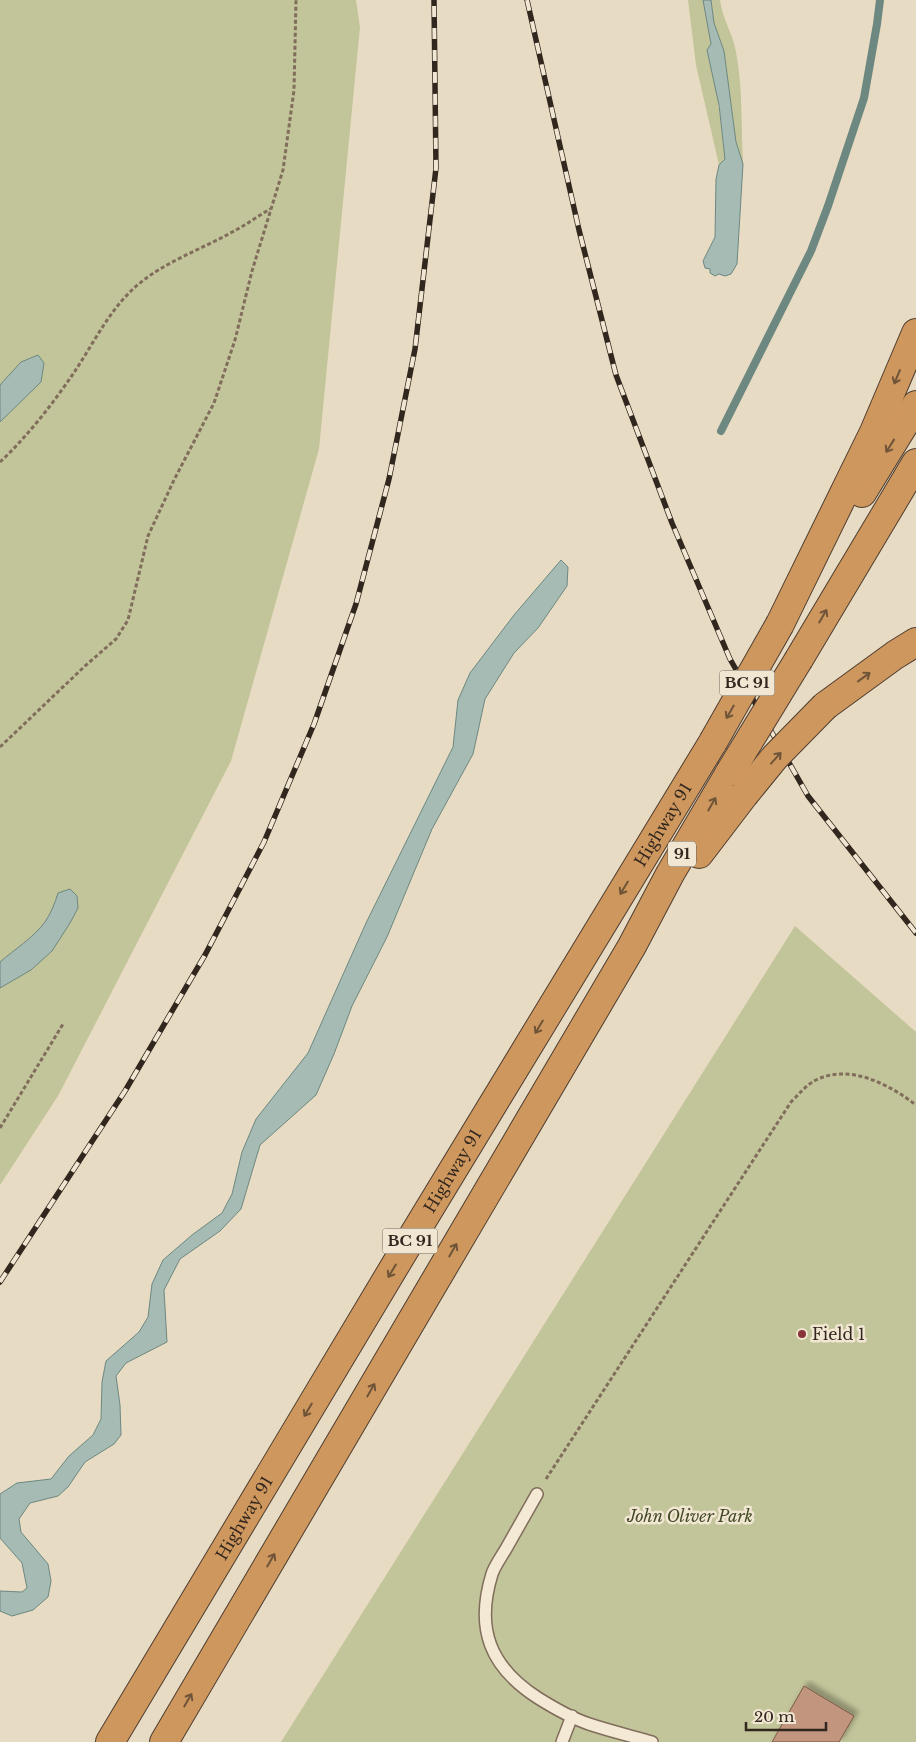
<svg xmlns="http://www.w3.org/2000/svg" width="916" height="1742" viewBox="0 0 916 1742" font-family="'Libre Baskerville',serif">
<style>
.green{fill:#c2c499}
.water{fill:#a5bbb4;stroke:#6d8880}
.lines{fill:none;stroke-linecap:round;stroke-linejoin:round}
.stream{stroke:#6d8880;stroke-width:8}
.building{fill:#c2967e;stroke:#7c5845;filter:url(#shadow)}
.lane-casing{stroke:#806d5c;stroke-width:14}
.highway-casing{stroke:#4e3d30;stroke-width:30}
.path{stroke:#806d5c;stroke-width:3;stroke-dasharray:4 2.5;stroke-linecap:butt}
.lane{stroke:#f4e9d5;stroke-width:11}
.highway{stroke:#ce975e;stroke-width:28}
.rail-casing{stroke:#32271e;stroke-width:5.5}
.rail{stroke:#f0e6d2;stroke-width:4;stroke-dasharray:11;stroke-linecap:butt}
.highway-bridge-casing{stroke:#4e3d30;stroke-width:30;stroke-linecap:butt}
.highway-bridge{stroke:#ce975e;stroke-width:28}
.oneway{stroke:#705438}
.poi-dot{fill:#883438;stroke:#f0e6d2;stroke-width:2}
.labels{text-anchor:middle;stroke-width:5;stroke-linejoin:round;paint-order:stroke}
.shield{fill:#f0e6d2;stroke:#6b6054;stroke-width:1}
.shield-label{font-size:15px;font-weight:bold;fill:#32271e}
.street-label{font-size:16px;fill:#32271e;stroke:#f0e6d2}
.poi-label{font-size:16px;fill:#32271e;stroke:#f0e6d2;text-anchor:start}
.park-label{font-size:16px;font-style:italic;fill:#444c27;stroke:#f0e6d2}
</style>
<defs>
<filter id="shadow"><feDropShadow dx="4.5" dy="-4.5" stdDeviation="2.5" flood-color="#0004"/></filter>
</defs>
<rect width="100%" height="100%" fill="#e8dbc3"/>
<g class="green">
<polygon points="0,0 356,0 360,27 319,449 231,761 58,1096 0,1185"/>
<polygon points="688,0 703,0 711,44 725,159 719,165 696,65"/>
<path d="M 711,0 L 720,0 C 722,18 733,34 736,52 C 743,88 741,127 743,164 L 736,142 L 724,51 L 714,23 Z"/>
<polygon points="795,926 916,1032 916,1742 281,1742"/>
</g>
<g class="water">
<polygon points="703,0 711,0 714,23 724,51 736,142 743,164 737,264 731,274 725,276 719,274 715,276 710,273 710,269 705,268 703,261 715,237 716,179 719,165 725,159 719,105 707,50 711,44"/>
<polygon points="38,355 44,363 41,382 0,422 0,385 21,362"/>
<polygon points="561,560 568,567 567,586 538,628 514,653 485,699 473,754 432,829 387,937 352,1006 334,1054 316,1095 260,1145 241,1209 220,1231 180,1259 164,1290 167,1342 126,1363 116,1376 120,1405 121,1435 114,1444 85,1462 68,1487 58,1496 30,1503 19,1519 21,1532 48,1564 51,1581 48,1597 33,1610 12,1616 0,1611 0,1591 22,1592 27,1588 22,1563 0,1538 0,1494 17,1483 51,1479 69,1456 93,1435 101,1419 102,1382 106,1361 139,1332 148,1317 152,1284 163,1260 192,1235 222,1213 232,1194 242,1152 256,1119 308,1053 366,923 453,747 458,700 470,673 514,615"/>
<path d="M 70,889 L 77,896 L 78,908 L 70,923 L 52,951 L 31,970 L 0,988 L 0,962 C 15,949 33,938 45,922 C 51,913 55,903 58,893 Z"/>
</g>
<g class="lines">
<polyline class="stream" points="721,431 811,251 828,206 864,98 877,24 880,0"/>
</g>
<polygon class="building" points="804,1686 854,1716 839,1742 772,1742"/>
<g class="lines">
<g class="lane-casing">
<g id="lane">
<path d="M 537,1494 C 527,1512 517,1529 507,1547 C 502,1556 495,1565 492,1574 C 475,1629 490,1667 538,1698 C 554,1708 571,1718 589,1724 C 610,1731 631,1736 652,1742"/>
<polyline points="562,1742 572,1716"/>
</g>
</g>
<g class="highway-casing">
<g id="highway">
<polyline points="862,493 916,405"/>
<polyline points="780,624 874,432 916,333"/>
<polyline points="799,659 916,463"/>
<polyline points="825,706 895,655 916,642"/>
<polyline points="699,854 744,795"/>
<path id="s1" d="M 110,1742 L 408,1244 L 713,742"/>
<polyline points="164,1742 632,946 670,874 730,772"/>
</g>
</g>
<g class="path">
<path d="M 0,462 C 27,437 55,401 75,371 C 93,344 108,313 132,290 C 160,263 201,250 234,231 C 246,225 258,216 270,209"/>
<polyline points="0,747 85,666 116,639 128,620 148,536 174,480 214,403 235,340 252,271 283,170 294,90 296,0"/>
<polyline points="0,1128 63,1024"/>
<path d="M 546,1479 L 791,1102 C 800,1093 807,1084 818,1079 C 851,1064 890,1085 916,1105"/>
</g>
<use href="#lane" class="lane"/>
<use href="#highway" class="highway"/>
<g class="rail-casing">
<g id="rail">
<polyline points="527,0 579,230 616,375 672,523 730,659 808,796 916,933"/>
<polyline points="0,1282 125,1091 205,955 264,842 314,724 356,604 389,479 415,349 436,168 434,0"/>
</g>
</g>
<use href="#rail" class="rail"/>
<g class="highway-bridge-casing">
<g id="highway-bridge">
<polyline points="713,742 780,624"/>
<polyline points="730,772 799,659"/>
<polyline points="744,795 775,757 825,706"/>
</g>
</g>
<use href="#highway-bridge" class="highway-bridge"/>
</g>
<defs><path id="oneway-shaft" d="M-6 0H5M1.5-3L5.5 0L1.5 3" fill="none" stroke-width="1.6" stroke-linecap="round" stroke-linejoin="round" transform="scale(1.25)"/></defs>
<g class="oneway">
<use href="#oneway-shaft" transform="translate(897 377) rotate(113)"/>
<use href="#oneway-shaft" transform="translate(890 446) rotate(122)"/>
<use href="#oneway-shaft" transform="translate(823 616) rotate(-60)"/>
<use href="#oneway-shaft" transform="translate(864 677) rotate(-36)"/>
<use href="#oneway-shaft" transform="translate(730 712) rotate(120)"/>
<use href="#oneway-shaft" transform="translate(776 758) rotate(-48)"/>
<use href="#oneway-shaft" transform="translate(712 804) rotate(-60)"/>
<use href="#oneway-shaft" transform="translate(624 888) rotate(121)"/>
<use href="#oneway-shaft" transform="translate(539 1027) rotate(121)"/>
<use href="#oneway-shaft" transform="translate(453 1250) rotate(-60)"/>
<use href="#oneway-shaft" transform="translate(392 1271) rotate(121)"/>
<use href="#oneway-shaft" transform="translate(371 1390) rotate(-60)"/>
<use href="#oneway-shaft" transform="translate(308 1410) rotate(121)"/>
<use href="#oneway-shaft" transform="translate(271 1560) rotate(-60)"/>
<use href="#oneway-shaft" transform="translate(188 1700) rotate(-60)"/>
</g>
<circle class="poi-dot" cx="802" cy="1334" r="5"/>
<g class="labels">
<g class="shield">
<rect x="719.5" y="670.5" width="55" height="25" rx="4"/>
<rect x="668" y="841.5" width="28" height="25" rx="4"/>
<rect x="382.5" y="1228.5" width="55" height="25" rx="4"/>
</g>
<g class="shield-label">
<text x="747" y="688">BC 91</text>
<text x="682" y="859">91</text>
<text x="410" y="1246">BC 91</text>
</g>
<g class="street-label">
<text dy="6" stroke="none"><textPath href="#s1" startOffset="1071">Highway 91</textPath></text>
<text dy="6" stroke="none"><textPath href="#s1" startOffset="666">Highway 91</textPath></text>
<text dy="6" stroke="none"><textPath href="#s1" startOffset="261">Highway 91</textPath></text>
</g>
<g class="poi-label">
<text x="812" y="1340">Field 1</text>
</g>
<g class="park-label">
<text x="690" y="1522">John Oliver Park</text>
</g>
</g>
<path d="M746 1722v8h80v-8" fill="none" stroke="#32271e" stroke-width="2.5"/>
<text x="754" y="1722" font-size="15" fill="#32271e" stroke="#f0e6d2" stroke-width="4" paint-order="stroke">20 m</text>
</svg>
